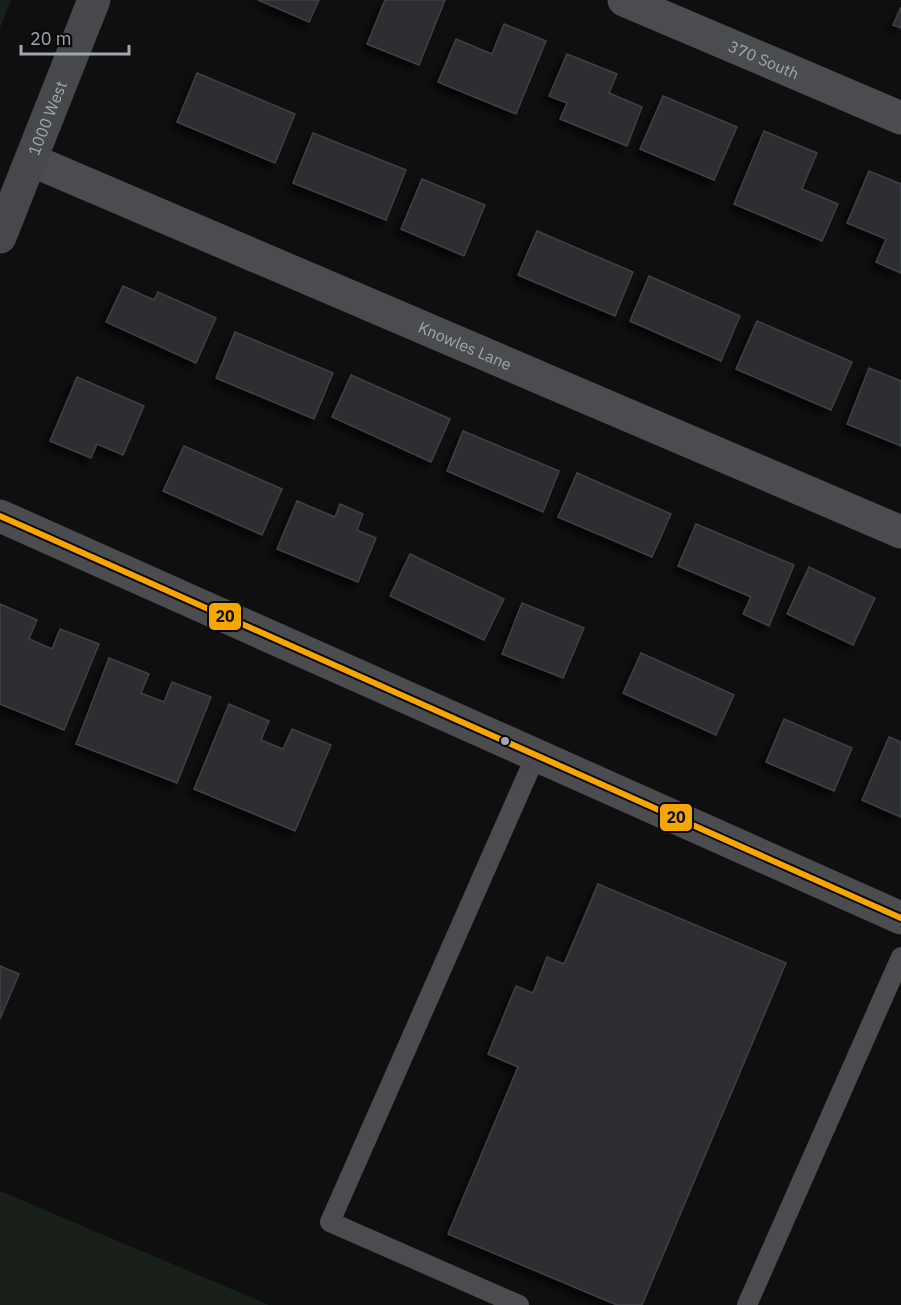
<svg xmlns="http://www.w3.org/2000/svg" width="901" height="1305" viewBox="0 0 901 1305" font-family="'IBM Plex Sans',sans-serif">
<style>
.green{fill:#19201a}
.building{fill:#2e2e30;stroke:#3e4044;stroke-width:1.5;filter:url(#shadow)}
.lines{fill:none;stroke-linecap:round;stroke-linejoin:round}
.lane{stroke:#4a4c4f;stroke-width:20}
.street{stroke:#4a4c4f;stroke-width:33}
.primary{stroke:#46484b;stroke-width:33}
.bus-1-casing{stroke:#0a0a0b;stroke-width:10}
.bus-1{stroke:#f7a600;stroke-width:6}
.bus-dot{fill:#9fa7b2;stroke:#0a0a0b;stroke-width:2}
.labels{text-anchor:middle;stroke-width:4.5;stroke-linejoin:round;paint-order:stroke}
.street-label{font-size:16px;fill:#9fa7b2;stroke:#0a0a0b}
.line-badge{stroke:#0a0a0b;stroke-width:2}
.pale-badge-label{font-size:16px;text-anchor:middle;font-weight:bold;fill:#111}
</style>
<defs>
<filter id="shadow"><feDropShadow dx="-5.5" dy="5.5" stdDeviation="3" flood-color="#0009"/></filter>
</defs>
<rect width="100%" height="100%" fill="#0f0f10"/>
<g class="green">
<polygon points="0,0 11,0 0,28"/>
<polygon points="0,1191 269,1305 0,1305"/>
</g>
<g class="building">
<polygon points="258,0 319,0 309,22"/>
<polygon points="385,0 445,0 419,65 367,44"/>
<polygon points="901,7 901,28 893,25"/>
<polygon points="504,24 546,41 516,114 438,82 456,39 492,54"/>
<polygon points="567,54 617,74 609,93 642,107 627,146 560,119 567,103 549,96"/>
<polygon points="197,73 295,114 275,163 177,122"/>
<polygon points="663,96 737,127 714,180 640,149"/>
<polygon points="764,131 817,153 802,189 838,204 822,241 734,204"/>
<polygon points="313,133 406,170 386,220 293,183"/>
<polygon points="869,171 901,184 901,273 876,262 886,239 847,223"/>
<polygon points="422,179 485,205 464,256 401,229"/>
<polygon points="537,231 633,272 615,316 518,275"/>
<polygon points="649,276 740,316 721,361 630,321"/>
<polygon points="123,286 154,300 158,292 216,318 196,363 106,322"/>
<polygon points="757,321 852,362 831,410 736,369"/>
<polygon points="235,332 333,373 314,419 216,378"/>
<polygon points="869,368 901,381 901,446 847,424"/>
<polygon points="351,375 450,419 431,462 332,417"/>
<polygon points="77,377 144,406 123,455 97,444 91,458 50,441"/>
<polygon points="463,431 559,471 543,512 447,471"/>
<polygon points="184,446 282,489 262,535 163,491"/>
<polygon points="577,473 671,514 652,557 558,517"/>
<polygon points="297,501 335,517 340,504 363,514 357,530 376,538 358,582 277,549"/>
<polygon points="696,524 794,565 769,626 743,614 751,597 678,566"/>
<polygon points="410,554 504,599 484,640 390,596"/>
<polygon points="809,567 875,598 853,645 787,614"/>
<polygon points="522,603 584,628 563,678 502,654"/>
<polygon points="0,604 37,620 29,639 52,649 60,629 99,644 64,730 0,704"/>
<polygon points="641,653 734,695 716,735 623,693"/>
<polygon points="109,658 149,674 141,693 164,702 172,682 211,697 177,783 76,744"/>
<polygon points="229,704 269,721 261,740 283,749 292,729 331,745 295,831 194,789"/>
<polygon points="784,719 852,748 834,791 766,762"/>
<polygon points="889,737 901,742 901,817 862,800"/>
<polygon points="598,884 786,963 642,1305 617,1305 448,1234 518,1067 488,1054 516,986 533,993 547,957 564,964"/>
<polygon points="0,966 19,974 0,1019"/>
</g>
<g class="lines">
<g class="lane">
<polyline points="519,1305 330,1222 536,755"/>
<polyline points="747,1305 901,957"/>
</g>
<g class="street">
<path id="s1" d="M 624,0 L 901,118"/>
<path id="s2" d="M 31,160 L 901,532"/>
<polyline points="0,516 901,918"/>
</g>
<path class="primary" id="s3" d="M 0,237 L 94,0"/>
<g class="bus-1-casing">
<polyline id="bus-1" points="0,516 901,918"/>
</g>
<use href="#bus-1" class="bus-1"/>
</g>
<circle class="bus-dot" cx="505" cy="741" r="5"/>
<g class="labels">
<g class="street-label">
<text dy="6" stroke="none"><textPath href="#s1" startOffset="152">370 South</textPath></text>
<text dy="6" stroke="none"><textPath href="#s3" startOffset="128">1000 West</textPath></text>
<text dy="6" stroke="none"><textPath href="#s2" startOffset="472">Knowles Lane</textPath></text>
</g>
</g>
<g class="line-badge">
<rect x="208" y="602" width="34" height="29" rx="6" fill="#f7a600"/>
<rect x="659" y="803" width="34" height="29" rx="6" fill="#f7a600"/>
</g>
<g class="pale-badge-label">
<text x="225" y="622">20</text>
<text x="676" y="823">20</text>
</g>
<path d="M21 45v9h108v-9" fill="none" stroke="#9fa7b2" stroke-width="3"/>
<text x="30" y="45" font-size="18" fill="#9fa7b2" stroke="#0a0a0b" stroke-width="4.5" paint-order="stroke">20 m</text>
</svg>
